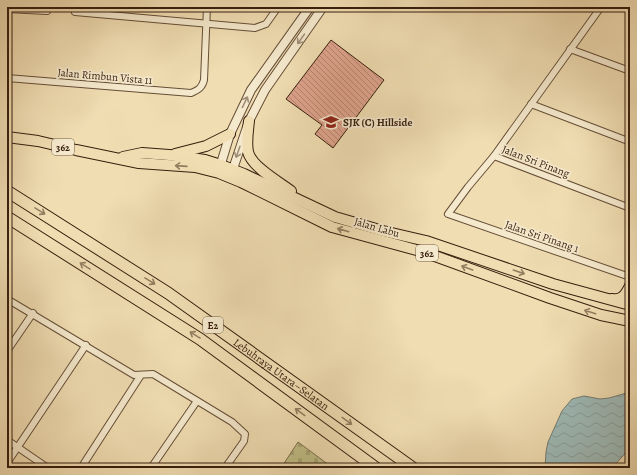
<svg xmlns="http://www.w3.org/2000/svg" width="637" height="475" viewBox="0 0 637 475" font-family="Alegreya,serif">
<style>
.cemetery{fill:url(#cemetery-stones);stroke:#7c6e4a}
.water{fill:url(#water-waves);stroke:#757c73}
.building{fill:url(#building-back-hatch);stroke:#371e0e}
.lines{fill:none;stroke-linecap:round;stroke-linejoin:round}
.minor-casing{stroke:#654e37;stroke-width:8}
.tertiary-casing{stroke:#654e37;stroke-width:10}
.primary-casing{stroke:#371e0e;stroke-width:12}
.motorway-casing{stroke:#371e0e;stroke-width:13}
.minor{stroke:#f5e9cd;stroke-width:6}
.tertiary{stroke:#f5e9cd;stroke-width:8}
.primary{stroke:#f0ddb2;stroke-width:10}
.motorway{stroke:#f0ddb2;stroke-width:11}
.oneway{stroke:#a08e77}
.oneway2{stroke:#947e60}
.labels{text-anchor:middle;stroke-width:3.5;stroke-linejoin:round;paint-order:stroke}
.shield{fill:#f5e9cd;stroke:#705b47;stroke-width:1}
.shield-label{font-size:10px;font-weight:bold;fill:#371e0e}
.street-label{font-size:11px;fill:#371e0e;stroke:#f5e9cd}
.poi-label{font-size:11px;font-weight:bold;fill:#371e0e;stroke:#f5e9cd;text-anchor:start}
</style>
<defs>
<pattern id="cemetery-stones" width="16" height="16" patternUnits="userSpaceOnUse"><rect width="16" height="16" fill="#c1bf87"/><path d="M2 7V4a2 2 0 0 1 4 0v3zM10 15v-3a2 2 0 0 1 4 0v3z" fill="#a6a473"/></pattern>
<pattern id="water-waves" width="16" height="10" patternUnits="userSpaceOnUse"><rect width="16" height="10" fill="#9ebab7"/><path d="M0 5q4-4 8 0t8 0" fill="none" stroke="#899f9c"/></pattern>
<pattern id="building-back-hatch" width="6" height="6" patternUnits="userSpaceOnUse"><rect width="6" height="6" fill="#dfa48d"/><path d="M-1 5l2 2M0 0l6 6M5-1l2 2" fill="none" stroke="#b68572"/></pattern>
</defs>
<rect width="100%" height="100%" fill="#f0ddb2"/>
<filter id="stains"><feTurbulence type="fractalNoise" baseFrequency=".005" numOctaves="4"/><feColorMatrix values="0 0 0 0 .2 0 0 0 0 .09 0 0 0 0 .02 0 0 0 .5 -.17"/></filter>
<radialGradient id="worn" r=".72"><stop offset=".6" stop-color="#630" stop-opacity="0"/><stop offset="1" stop-color="#630" stop-opacity=".3"/></radialGradient>
<polygon class="cemetery" points="298,442 333,468 281,468"/>
<polygon class="water" points="630,392 630,448 612,468 545,468 546,452 548,442 562,411 572,399 584,396 600,399 609,398"/>
<polygon class="building" points="331,40 384,80 333,148 315,134 322,125 286,99"/>
<g class="lines">
<g class="minor-casing">
<g id="minor">
<polyline points="601,7 494,156 630,208"/>
<polyline points="7,9 47,11"/>
<polyline points="75,12 255,28 266,24 278,7"/>
<polyline points="570,49 630,71"/>
<path d="M 7,78 L 191,93 C 198,90 202,88 204,80 L 207,7"/>
<polyline points="531,104 628,141"/>
<polyline points="494,156 468,187 448,214 630,277"/>
<polyline points="7,299 134,375 153,374 232,422 245,434 244,441 225,468"/>
<polyline points="7,351 33,313"/>
<polyline points="7,440 48,468"/>
<polyline points="7,463 86,345"/>
<polyline points="81,468 141,375"/>
<polyline points="151,468 197,401"/>
</g>
</g>
<g class="tertiary-casing">
<g id="tertiary">
<polyline points="219,170 230,134 251,90 310,7"/>
<polyline points="231,175 249,121 265,90 323,7"/>
</g>
</g>
<g class="primary-casing">
<g id="primary">
<path d="M 249,121 C 248,131 246,142 248,152 C 252,167 279,182 291,191"/>
<polyline points="7,137 38,141 76,150 139,163 195,167 219,173 241,182 332,227 424,252 550,298 601,315 630,321"/>
<polyline points="175,154 206,146 230,134"/>
<polyline points="123,157 142,153 169,155 205,160 221,165 244,174 335,217 383,231 426,241 553,284 630,305"/>
<path d="M 612,299 C 622,301 626,294 630,286"/>
</g>
</g>
<g class="motorway-casing">
<g id="motorway">
<path id="s1" d="M 7,191 L 168,293 L 413,468"/>
<polyline points="7,217 200,339 376,468"/>
</g>
</g>
<use href="#minor" class="minor"/>
<use href="#tertiary" class="tertiary"/>
<use href="#primary" class="primary"/>
<use href="#motorway" class="motorway"/>
</g>
<defs><path id="oneway-shaft" d="M-6 0H5M1.5-3L5.5 0L1.5 3" fill="none" stroke-width="1.6" stroke-linecap="round" stroke-linejoin="round"/></defs>
<g class="oneway">
<use href="#oneway-shaft" transform="translate(301 39) rotate(125)"/>
<use href="#oneway-shaft" transform="translate(245 102) rotate(-64)"/>
<use href="#oneway-shaft" transform="translate(238 152) rotate(109)"/>
</g>
<g class="oneway2">
<use href="#oneway-shaft" transform="translate(181 166) rotate(-176)"/>
<use href="#oneway-shaft" transform="translate(40 211) rotate(32)"/>
<use href="#oneway-shaft" transform="translate(343 230) rotate(-164)"/>
<use href="#oneway-shaft" transform="translate(85 266) rotate(-148)"/>
<use href="#oneway-shaft" transform="translate(467 268) rotate(-160)"/>
<use href="#oneway-shaft" transform="translate(519 272) rotate(19)"/>
<use href="#oneway-shaft" transform="translate(150 281) rotate(32)"/>
<use href="#oneway-shaft" transform="translate(590 312) rotate(-162)"/>
<use href="#oneway-shaft" transform="translate(195 335) rotate(-148)"/>
<use href="#oneway-shaft" transform="translate(300 412) rotate(-144)"/>
<use href="#oneway-shaft" transform="translate(347 421) rotate(36)"/>
</g>
<defs>
<g id="school-bare" transform="scale(1.2)"><path d="M0-5L7-2L0 1L-7-2ZM-4 1L0 2.5L4 1V4Q0 6-4 4Z" fill="#8f2418" stroke="#f5e9cd" stroke-width="2.5" paint-order="stroke"/></g>
</defs>
<g fill-rule="evenodd">
<use href="#school-bare" x="331" y="122"/>
</g>
<g class="labels">
<g class="shield">
<rect x="52" y="139" width="22" height="16" rx="3"/>
<rect x="416" y="245" width="22" height="16" rx="3"/>
<rect x="203" y="317" width="20" height="16" rx="3"/>
</g>
<g class="shield-label">
<text x="63" y="151">362</text>
<text x="427" y="257">362</text>
<text x="213" y="329">E2</text>
</g>
<g class="street-label">
<text transform="translate(105 76) rotate(5)" y="4">Jalan Rimbun Vista 11</text>
<text transform="translate(536 161) rotate(21)" y="4">Jalan Sri Pinang</text>
<text transform="translate(377 227) rotate(16)" y="4">Jalan Labu</text>
<text transform="translate(542 236) rotate(19)" y="4">Jalan Sri Pinang 1</text>
<text dy="4" stroke="none"><textPath href="#s1" startOffset="330">Lebuhraya Utara–Selatan</textPath></text>
</g>
<g class="poi-label">
<text x="343" y="126">SJK (C) Hillside</text>
</g>
</g>
<rect width="637" height="475" fill="none" stroke="#f0ddb2" stroke-width="24"/>
<rect x="8" y="8" width="621" height="459" fill="none" stroke="#371e0e" stroke-width="2"/>
<rect x="12" y="12" width="613" height="451" fill="none" stroke="#371e0e"/>
<rect width="100%" height="100%" filter="url(#stains)"/>
<rect width="100%" height="100%" fill="url(#worn)"/>
</svg>
